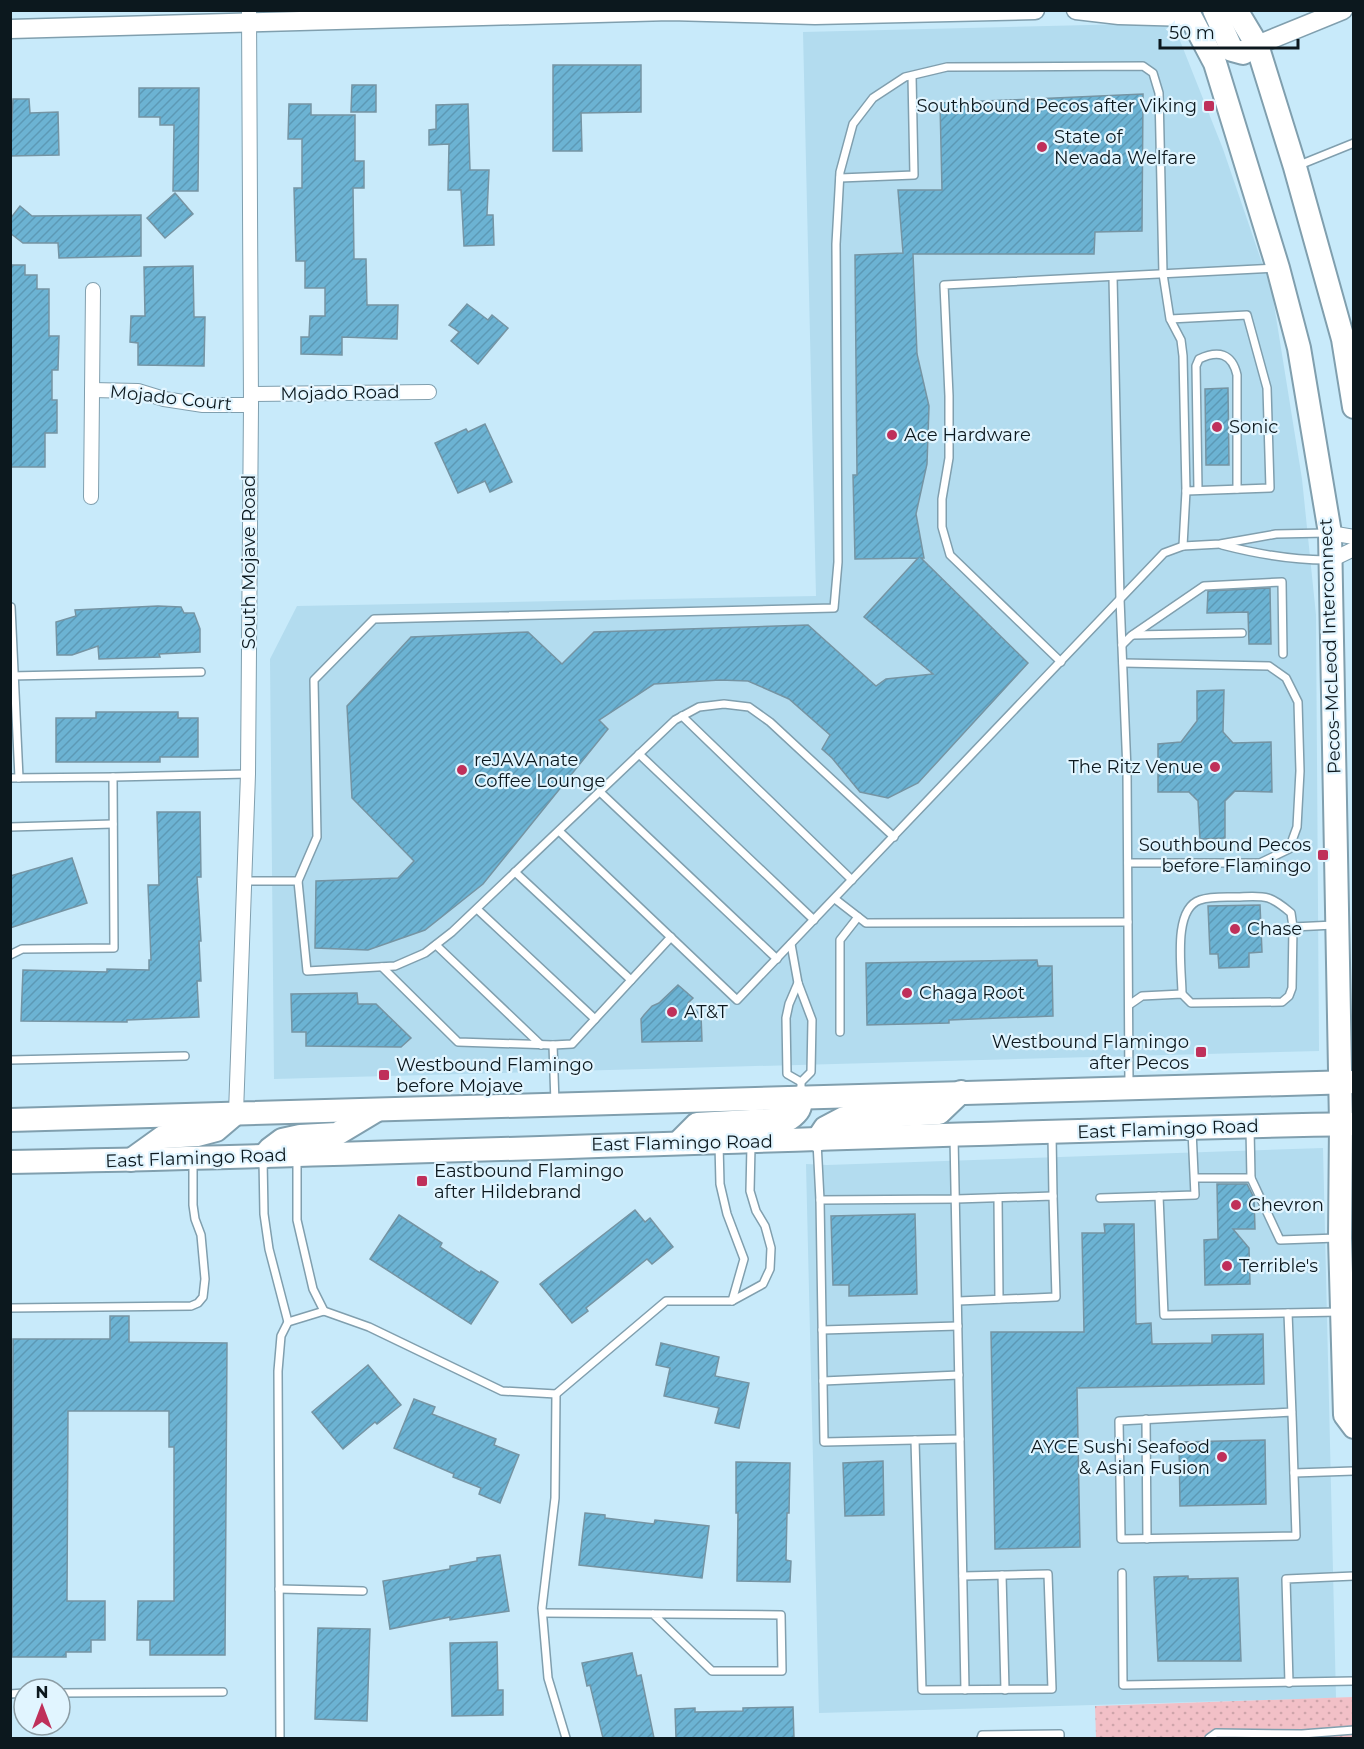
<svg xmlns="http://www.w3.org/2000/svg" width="1364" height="1749" viewBox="0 0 1364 1749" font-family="Montserrat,sans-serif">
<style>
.built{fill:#b3dcef}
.grass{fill:url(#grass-dots)}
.building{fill:url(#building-hatch);stroke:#7594a3;stroke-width:1.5}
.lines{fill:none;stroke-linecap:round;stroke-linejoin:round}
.service-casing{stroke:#809fae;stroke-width:10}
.minor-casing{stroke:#809fae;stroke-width:16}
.tertiary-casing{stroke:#809fae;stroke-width:21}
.primary-casing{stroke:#809fae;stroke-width:26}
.service{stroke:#fff;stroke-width:7}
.minor{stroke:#fff;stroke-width:14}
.tertiary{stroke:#fff;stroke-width:18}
.primary{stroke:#fff;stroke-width:22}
.poi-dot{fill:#bf305a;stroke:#e1f5ff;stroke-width:2}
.labels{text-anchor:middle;stroke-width:4.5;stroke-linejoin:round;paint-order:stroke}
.poi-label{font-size:18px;fill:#0c181e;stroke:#e1f5ff;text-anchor:start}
.street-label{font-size:18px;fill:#0c181e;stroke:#e1f5ff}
</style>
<defs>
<pattern id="grass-dots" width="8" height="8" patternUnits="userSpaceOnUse" patternTransform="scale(1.5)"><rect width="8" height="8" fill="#f2c0c7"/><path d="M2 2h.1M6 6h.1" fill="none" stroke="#cea4aa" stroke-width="1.8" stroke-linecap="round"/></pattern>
<pattern id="building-hatch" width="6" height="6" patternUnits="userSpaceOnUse" patternTransform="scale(1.5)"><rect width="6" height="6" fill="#6cb3d3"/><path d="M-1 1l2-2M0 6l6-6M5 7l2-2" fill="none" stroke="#5c99b5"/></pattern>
</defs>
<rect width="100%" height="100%" fill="#c8eafa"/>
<g class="built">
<polygon points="1173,23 1223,149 1272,292 1302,479 1316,615 1319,1051 274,1079 270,659 297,606 816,596 803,32"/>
<polygon points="1323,1148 1336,1698 819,1713 806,1164 827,1165"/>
</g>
<polygon class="grass" points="1353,1697 1353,1738 1096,1738 1095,1706"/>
<g class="building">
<polygon points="553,65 641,65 641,112 581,113 582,151 553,151"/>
<polygon points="352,85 376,85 376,112 351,112"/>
<polygon points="139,88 199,88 198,191 173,191 174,125 160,125 160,117 139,117"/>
<polygon points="1143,94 1142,231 1095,232 1094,254 913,254 917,354 929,406 927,464 916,514 924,558 921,558 1028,663 918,783 888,798 860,792 832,758 822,749 830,735 789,699 748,681 720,680 654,684 599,720 608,729 483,884 425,930 368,950 315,948 316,881 398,878 414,861 352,798 347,706 411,637 528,632 562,664 594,632 808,625 876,686 886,679 933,674 864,617 918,558 855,559 853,475 857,475 855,255 903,253 898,190 942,190 940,103"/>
<polygon points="13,99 29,99 30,113 58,112 59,155 10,156"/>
<polygon points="289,104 311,104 311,115 355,115 355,161 364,161 364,188 353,188 354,259 366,259 367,305 398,305 397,339 342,337 342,355 301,354 301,337 309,337 310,316 325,316 325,288 305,288 305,261 296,261 294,188 302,188 302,139 288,139"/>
<polygon points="468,104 470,170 489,170 487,215 493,215 494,245 464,246 461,190 448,190 449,144 429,145 429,130 436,129 436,105"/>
<polygon points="175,193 193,214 165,238 147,218"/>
<polygon points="20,206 32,216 141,215 141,256 59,258 58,243 23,243 10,233 10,219"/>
<polygon points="10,265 25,265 25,275 37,275 37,289 49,289 49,336 59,336 58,370 52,370 52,400 57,400 57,433 45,433 45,467 10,467"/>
<polygon points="193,266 194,317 205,317 204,366 138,365 138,343 130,342 131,316 145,316 144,267"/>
<polygon points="467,304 488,320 492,315 508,328 478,364 451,341 459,332 449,325"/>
<polygon points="1228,388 1229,465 1206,465 1205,389"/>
<polygon points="485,424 512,482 490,492 485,481 458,493 435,443 466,429 468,432"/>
<polygon points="1270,588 1271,644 1249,644 1248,612 1207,613 1208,591"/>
<polygon points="158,606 181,607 184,613 194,613 200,629 200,652 159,654 160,657 99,659 98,646 72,655 57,655 56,622 76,616 75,610"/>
<polygon points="1224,690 1223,732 1233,743 1271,742 1272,792 1235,791 1225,801 1225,838 1200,839 1198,801 1189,792 1158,792 1158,744 1181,742 1197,721 1197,691"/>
<polygon points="96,712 178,712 178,718 198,718 198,757 160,757 160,762 56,762 56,718 96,718"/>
<polygon points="157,812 200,812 201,877 197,877 201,941 199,941 201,981 197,981 199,1017 127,1020 127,1022 21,1021 23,970 107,972 107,969 149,970 149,960 151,960 148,885 159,885"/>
<polygon points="72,858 87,903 10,928 10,876"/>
<polygon points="1260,905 1262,952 1249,953 1249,967 1219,968 1218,954 1210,954 1208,906"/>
<polygon points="1037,960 1038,966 1052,966 1053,1016 949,1020 949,1023 867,1025 866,963"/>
<polygon points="678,985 693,998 688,1003 701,1015 702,1041 642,1042 641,1019 644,1015 652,1006 659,1003"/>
<polygon points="357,993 358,1004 376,1004 411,1038 401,1047 306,1046 306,1032 292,1032 291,994"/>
<polygon points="1217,1184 1247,1184 1254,1198 1255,1229 1233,1229 1249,1248 1250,1284 1205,1285 1204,1240 1218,1239"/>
<polygon points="635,1210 645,1222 650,1218 673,1247 652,1264 647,1259 586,1308 588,1311 572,1323 540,1284"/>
<polygon points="915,1214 917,1294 849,1296 849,1285 833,1285 831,1216"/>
<polygon points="399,1215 442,1243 440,1247 480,1273 481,1271 498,1282 471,1324 370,1259"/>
<polygon points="1104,1224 1134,1224 1136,1324 1151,1323 1152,1344 1212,1343 1212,1335 1263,1334 1264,1384 1077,1388 1080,1547 995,1549 991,1332 1084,1332 1082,1233 1105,1233"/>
<polygon points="110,1316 129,1316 129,1342 227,1343 225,1655 150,1655 150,1640 137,1640 138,1601 174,1601 174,1447 169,1447 169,1411 68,1411 67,1601 105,1601 105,1640 91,1640 91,1652 66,1652 66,1657 12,1657 13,1339 110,1339"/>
<polygon points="661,1343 719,1357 715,1376 749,1383 739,1428 715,1423 719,1408 664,1396 670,1368 656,1365"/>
<polygon points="368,1365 401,1405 377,1424 375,1422 343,1449 312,1412"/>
<polygon points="414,1399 435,1407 432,1414 496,1439 494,1445 519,1455 500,1503 479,1494 481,1488 453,1477 454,1474 394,1448"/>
<polygon points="1265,1440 1266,1504 1180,1506 1179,1442"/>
<polygon points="883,1461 884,1515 845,1516 843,1463"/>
<polygon points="736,1462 790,1463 789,1513 787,1513 786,1560 791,1561 790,1582 737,1581 738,1513 736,1513"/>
<polygon points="585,1513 605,1515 605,1518 654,1524 655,1520 709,1526 702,1578 579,1565"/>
<polygon points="500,1555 509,1611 450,1620 450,1617 390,1629 383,1581 450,1569 450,1566 477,1561 477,1558"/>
<polygon points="1188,1576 1188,1579 1238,1578 1241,1661 1158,1661 1154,1577"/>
<polygon points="318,1628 370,1629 367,1721 315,1719"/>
<polygon points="497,1642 498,1690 503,1690 503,1715 452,1716 450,1643"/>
<polygon points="632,1653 637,1676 641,1675 654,1738 603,1738 590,1685 587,1686 582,1663"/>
<polygon points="793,1707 794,1738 676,1738 675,1709 695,1708 695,1712 743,1711 743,1708"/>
</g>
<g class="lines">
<g class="service-casing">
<g id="service">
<polyline points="1297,166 1354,143"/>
<polyline points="840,178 914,175 912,76"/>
<polyline points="1113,277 1120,599 1127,771 1129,1085"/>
<path d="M 1198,490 L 1196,366 L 1199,359 C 1218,350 1232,353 1237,375 L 1237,489"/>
<path d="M 1222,545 C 1257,554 1290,560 1326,560"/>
<polyline points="1183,546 1186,491"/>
<polyline points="11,607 19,778"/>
<polyline points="1133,635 1242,633"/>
<polyline points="1122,645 1131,636 1204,586 1282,582 1283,654"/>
<polyline points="1061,662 950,555 942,527 942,499 949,458 949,396 944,285 1275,268"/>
<polyline points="1123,663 1269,666 1286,678 1298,702 1300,771 1297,827 1289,849 1260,863 1128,863"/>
<polyline points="10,676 201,672"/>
<polyline points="682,716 852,880"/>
<polyline points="639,754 814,920"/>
<polyline points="113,777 248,774"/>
<polyline points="10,778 113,777 114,948 22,949 10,955"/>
<polyline points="600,792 777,959"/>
<polyline points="10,827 113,824"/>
<polyline points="559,831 737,1000 1164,553 1183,546 1220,544 1276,534 1327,533"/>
<polyline points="894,837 770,722 749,707 724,704 699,707 675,720 452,932 425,953 395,966 307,971 298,881 317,837 314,680 374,619 834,608 838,562 836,244 840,172 853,124 873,98 905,77 947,67 1143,66 1153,73 1159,93 1163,274 1170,319 1181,340 1183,356 1186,491 1270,488 1267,388 1247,315 1170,319"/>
<polyline points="515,872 631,980"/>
<polyline points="245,881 298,881"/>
<polyline points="835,899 866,923 1128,922"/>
<polyline points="477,909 595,1019"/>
<polyline points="791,944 798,983 812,1020 811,1072 801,1082 801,1093"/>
<polyline points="436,945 541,1045"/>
<polyline points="382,967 458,1042 553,1045 572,1044 671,937"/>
<polyline points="798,983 789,1004 786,1018 787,1074 801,1082"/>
<path d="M 1182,994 C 1182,970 1172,909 1200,900 C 1211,896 1225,897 1237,897 C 1265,896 1269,894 1291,913 L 1293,927"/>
<polyline points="1129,1005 1142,996 1182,994 1191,1003 1282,1002 1289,996 1292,988 1293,927 1334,925"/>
<polyline points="840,1032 840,940 858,917"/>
<polyline points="553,1045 555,1103"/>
<polyline points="10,1060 185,1056"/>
<polyline points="1250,1129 1251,1178 1280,1240 1337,1238"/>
<polyline points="1052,1135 1053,1196"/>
<polyline points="954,1137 965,1690"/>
<polyline points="817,1142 820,1200 824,1442 960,1439"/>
<polyline points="719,1144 720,1184 727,1214 744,1259 732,1301"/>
<polyline points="297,1157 297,1220 313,1289 324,1311"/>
<polyline points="263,1159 264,1214 269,1249 288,1322"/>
<polyline points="1195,1178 1251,1178"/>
<polyline points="1159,1196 1164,1315 1340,1312"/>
<polyline points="998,1198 999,1299"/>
<polyline points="1100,1198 1195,1195 1192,1131"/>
<polyline points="820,1200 956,1199 1053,1196 1056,1297 958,1301"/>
<polyline points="10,1308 191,1306 198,1303 203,1297 205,1279 201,1235 195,1219 193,1205 193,1161"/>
<path d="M 1288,1313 C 1291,1387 1294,1462 1296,1536 L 1121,1539 L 1119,1421 L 1292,1412"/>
<polyline points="822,1330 958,1326"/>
<polyline points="823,1381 959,1375"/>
<polyline points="556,1394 555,1498 542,1608 548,1678 566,1738"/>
<polyline points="1146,1419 1147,1539"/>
<polyline points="915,1440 922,1690 1052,1689 1048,1574 963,1576"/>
<polyline points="1294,1473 1354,1471"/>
<polyline points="1122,1573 1123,1685 1354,1681"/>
<polyline points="1002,1575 1005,1690"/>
<polyline points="279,1589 363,1591"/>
<polyline points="543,1613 781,1615 782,1671 712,1671 653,1614"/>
<polyline points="1289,1683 1286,1579 1354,1576"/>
<polyline points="60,1693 223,1692"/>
<polyline points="10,1694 24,1693"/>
<polyline points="280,1738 278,1371 281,1336 288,1322 324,1311 369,1327 502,1391 556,1394 666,1301 732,1301 763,1284 770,1269 771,1248 765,1226 756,1211 750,1191 751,1146"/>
<polyline points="981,1738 982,1735 1060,1734 1060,1738"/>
<polyline points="1209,1738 1216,1733 1302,1734 1354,1730"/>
</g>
</g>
<g class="minor-casing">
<g id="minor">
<polyline points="92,390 138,391 164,399 203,405 251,405"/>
<polyline points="251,394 429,392"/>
<polyline points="91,497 93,290"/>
<polyline points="1330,533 1354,537"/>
<polyline points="1331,560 1354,549"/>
<polyline points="236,1113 248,774 251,405 249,10"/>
</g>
</g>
<g class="tertiary-casing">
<g id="tertiary">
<polyline points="1076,10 1119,15 1190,17"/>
<polyline points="10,29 670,11 815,15 1035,10"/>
<polyline points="1257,45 1343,10"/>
</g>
</g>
<g class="primary-casing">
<g id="primary">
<polyline points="1187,10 1215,63 1278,268 1299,348 1330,533 1341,1124 1340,1238 1345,1415 1354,1427"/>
<polyline points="1214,10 1232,50 1243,53 1257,45"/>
<polyline points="1236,10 1257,45 1295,167 1343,339 1354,407"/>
<polyline points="10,1120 1354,1082"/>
<polyline points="817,1140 825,1128 844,1118 939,1113 961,1092"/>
<path d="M 678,1143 L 697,1124 L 789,1119 C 799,1112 801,1108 801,1097"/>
<polyline points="263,1157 270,1149 282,1140 300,1136 337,1134 377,1110"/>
<polyline points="131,1160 163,1137 197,1135 216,1130 236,1113"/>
<path d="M 10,1162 C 458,1154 906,1133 1354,1124"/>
</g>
</g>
<use href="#service" class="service"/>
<use href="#minor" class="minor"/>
<use href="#tertiary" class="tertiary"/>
<use href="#primary" class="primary"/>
</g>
<g class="poi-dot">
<rect x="1203" y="100" width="12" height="12" rx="3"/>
<circle cx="1042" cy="147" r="6"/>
<circle cx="1217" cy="427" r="6"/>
<circle cx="892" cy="435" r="6"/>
<circle cx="1215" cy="767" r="6"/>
<circle cx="462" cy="770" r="6"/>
<rect x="1317" y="849" width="12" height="12" rx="3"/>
<circle cx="1235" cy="929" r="6"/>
<circle cx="907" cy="993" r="6"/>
<circle cx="672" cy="1012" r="6"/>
<rect x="1195" y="1046" width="12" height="12" rx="3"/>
<rect x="378" y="1069" width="12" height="12" rx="3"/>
<rect x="416" y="1175" width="12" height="12" rx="3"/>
<circle cx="1236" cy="1205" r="6"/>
<circle cx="1227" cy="1266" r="6"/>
<circle cx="1222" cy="1457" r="6"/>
</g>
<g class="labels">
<g class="poi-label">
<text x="1197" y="112" text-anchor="end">Southbound Pecos after Viking</text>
<text x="1054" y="143">State of<tspan x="1054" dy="21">Nevada Welfare</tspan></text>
<text x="1229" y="433">Sonic</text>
<text x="904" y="441">Ace Hardware</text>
<text x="474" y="766">reJAVAnate<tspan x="474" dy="21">Coffee Lounge</tspan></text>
<text x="1203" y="773" text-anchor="end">The Ritz Venue</text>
<text x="1311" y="851" text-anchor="end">Southbound Pecos<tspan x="1311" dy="21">before Flamingo</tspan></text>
<text x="1247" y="935">Chase</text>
<text x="919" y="999">Chaga Root</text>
<text x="684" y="1018">AT&amp;T</text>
<text x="1189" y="1048" text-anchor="end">Westbound Flamingo<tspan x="1189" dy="21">after Pecos</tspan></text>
<text x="396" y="1071">Westbound Flamingo<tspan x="396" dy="21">before Mojave</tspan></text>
<text x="434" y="1177">Eastbound Flamingo<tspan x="434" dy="21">after Hildebrand</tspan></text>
<text x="1248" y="1211">Chevron</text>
<text x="1239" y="1272">Terrible's</text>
<text x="1210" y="1453" text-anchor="end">AYCE Sushi Seafood<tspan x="1210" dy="21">&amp; Asian Fusion</tspan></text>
</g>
<g class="street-label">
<text transform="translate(340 393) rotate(-1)" y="6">Mojado Road</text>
<text transform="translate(171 398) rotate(6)" y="6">Mojado Court</text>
<text transform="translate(249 562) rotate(-90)" y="6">South Mojave Road</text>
<text transform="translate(1330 646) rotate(-92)" y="6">Pecos–McLeod Interconnect</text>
<text transform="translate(1168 1129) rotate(-2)" y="6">East Flamingo Road</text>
<text transform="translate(682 1143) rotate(-1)" y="6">East Flamingo Road</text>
<text transform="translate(196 1158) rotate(-2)" y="6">East Flamingo Road</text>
</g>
</g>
<rect width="1364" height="1749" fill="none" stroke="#0c181e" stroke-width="24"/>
<g transform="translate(42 1707)"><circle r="28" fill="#e1f5ff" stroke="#8c9da5" stroke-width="1.5"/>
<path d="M0-4.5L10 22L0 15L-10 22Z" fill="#bf305a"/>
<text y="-9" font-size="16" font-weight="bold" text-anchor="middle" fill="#0c181e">N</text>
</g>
<path d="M1160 39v9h138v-9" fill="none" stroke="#0c181e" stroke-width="3"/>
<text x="1169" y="39" font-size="18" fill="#0c181e" stroke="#e1f5ff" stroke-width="4.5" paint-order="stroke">50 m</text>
</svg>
